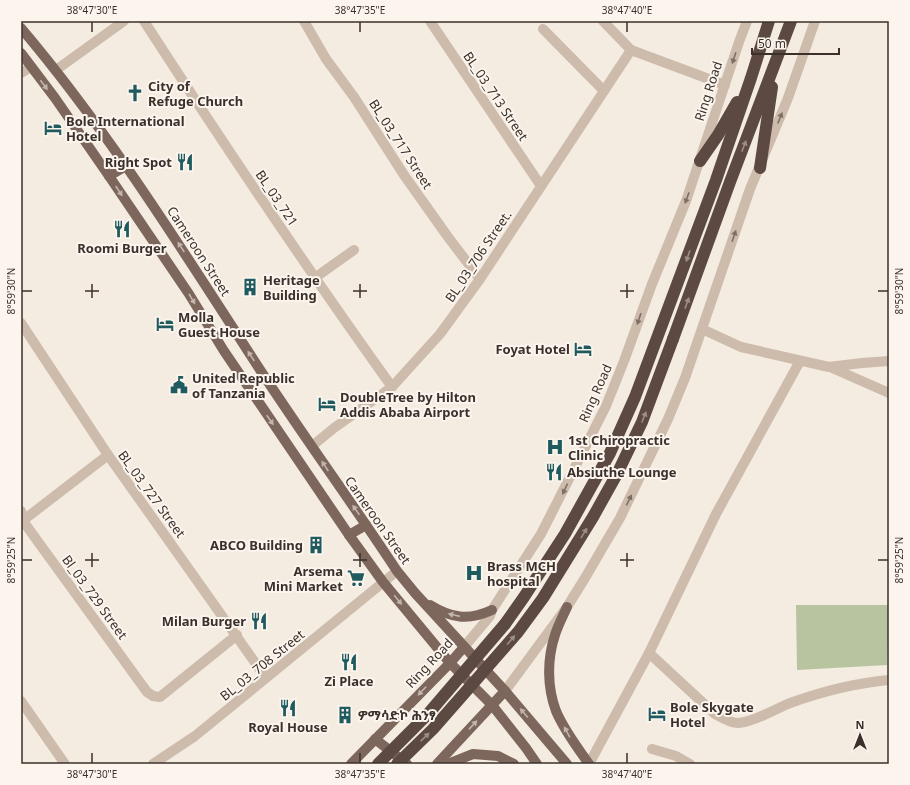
<svg xmlns="http://www.w3.org/2000/svg" width="910" height="785" viewBox="0 0 910 785" font-family="'Noto Sans','Noto Sans Ethiopic',sans-serif">
<style>
.green{fill:#b8c4a0}
.lines{fill:none;stroke-linecap:round;stroke-linejoin:round}
.minor{stroke:#cdbbac;stroke-width:10}
.major{stroke:#7d675c;stroke-width:10}
.highway{stroke:#5c4a42;stroke-width:12}
.highway-bridge{stroke:#5c4a42;stroke-width:12}
.oneway{fill:#7d6f65}
.oneway2{fill:#c2b5ac}
.oneway3{fill:#9c8e87}
.ticks{fill:none;stroke:#3b302b;stroke-width:1.5}
.labels{text-anchor:middle;stroke-width:4;stroke-linejoin:round;paint-order:stroke}
.poi-label{font-size:13px;font-weight:bold;fill:#3b302b;stroke:#fbf5ee;text-anchor:start}
.street-label{font-size:13px;fill:#3b302b;stroke:#fbf5ee}
.neatline{fill:none;stroke:#3b302b;stroke-width:1.5}
.ticks-label{font-size:10px;text-anchor:middle;fill:#3b302b}
</style>
<rect width="100%" height="100%" fill="#f4ebe1"/>
<polygon class="green" points="796,605 889,605 887,665 797,670"/>
<g class="lines">
<g class="minor">
<path d="M 144,21 C 224,145 306,267 392,387"/>
<polyline points="304,21 326,59 354,97 404,175 448,237 480,279"/>
<polyline points="430,21 541,186"/>
<polyline points="603,21 631,50 725,85"/>
<polyline points="543,29 604,91"/>
<polyline points="56,70 124,21"/>
<polyline points="21,73 31,67"/>
<polyline points="316,277 354,250"/>
<polyline points="21,323 108,455 266,678"/>
<polyline points="702,329 741,347 829,367 862,363 889,361"/>
<polyline points="830,367 889,393"/>
<polyline points="312,446 334,428 392,387 440,334 480,279 631,50"/>
<polyline points="21,511 23,521 147,692 153,696 160,697 237,635"/>
<polyline points="21,522 108,455"/>
<polyline points="464,647 490,616 492,610 541,534 606,406 624,361 652,284 686,201 739,42 747,21"/>
<path d="M 649,653 L 715,714 C 722,718 730,723 738,723 C 755,722 776,708 793,702 C 824,691 856,683 889,680"/>
<polyline points="505,691 567,607 585,578 620,518 668,419 685,378 750,189 788,98 815,21"/>
<polyline points="21,701 65,764"/>
<polyline points="652,749 676,756 690,764"/>
<polyline points="153,764 195,736 397,571"/>
<polyline points="589,764 649,653 716,514 800,361"/>
</g>
<g class="major">
<path d="M 21,28 C 109,132 181,248 255,362 C 301,433 351,501 397,571 L 415,593 L 505,691 L 567,764"/>
<polyline points="21,53 55,98 109,176 189,294 224,351 349,535 383,582 450,663 492,705 526,748 537,764"/>
<polyline points="109,176 126,166"/>
<polyline points="349,535 366,525"/>
<path d="M 430,605 C 451,618 468,621 492,610"/>
<path d="M 567,607 C 563,616 558,625 555,635 C 547,659 547,687 556,711 C 564,730 577,747 589,764"/>
<polyline points="375,739 407,764"/>
<polyline points="351,764 450,663 464,647"/>
<polyline points="437,764 505,691"/>
<polyline points="448,764 473,754 498,756 514,764"/>
</g>
<g class="highway">
<polyline points="700,161 718,135 737,102"/>
<polyline points="760,168 772,87"/>
<polyline points="673,339 730,182 791,21"/>
<polyline points="505,624 524,597 565,534 610,453 635,397 716,180 751,78 769,21"/>
</g>
<g class="highway-bridge">
<polyline points="378,764 428,714 505,624"/>
<polyline points="397,764 433,729 518,632 543,598 593,517 617,474 642,422 673,339"/>
</g>
</g>
<defs><path id="oneway-solid" d="M-6-.8H1V-3.2L6.5 0L1 3.2V.8H-6Z"/></defs>
<g class="oneway">
<use href="#oneway-solid" transform="translate(734 58) rotate(108)"/>
<use href="#oneway-solid" transform="translate(780 118) rotate(-68)"/>
<use href="#oneway-solid" transform="translate(687 198) rotate(110)"/>
<use href="#oneway-solid" transform="translate(734 236) rotate(-71)"/>
<use href="#oneway-solid" transform="translate(639 319) rotate(109)"/>
<use href="#oneway-solid" transform="translate(565 489) rotate(115)"/>
<use href="#oneway-solid" transform="translate(629 500) rotate(-64)"/>
</g>
<g class="oneway2">
<use href="#oneway-solid" transform="translate(44 85) rotate(53)"/>
<use href="#oneway-solid" transform="translate(119 191) rotate(57)"/>
<use href="#oneway-solid" transform="translate(181 247) rotate(-123)"/>
<use href="#oneway-solid" transform="translate(192 299) rotate(59)"/>
<use href="#oneway-solid" transform="translate(251 356) rotate(-123)"/>
<use href="#oneway-solid" transform="translate(270 420) rotate(55)"/>
<use href="#oneway-solid" transform="translate(325 466) rotate(-124)"/>
<use href="#oneway-solid" transform="translate(356 510) rotate(-125)"/>
<use href="#oneway-solid" transform="translate(398 600) rotate(51)"/>
<use href="#oneway-solid" transform="translate(454 615) rotate(-167)"/>
<use href="#oneway-solid" transform="translate(422 691) rotate(134)"/>
<use href="#oneway-solid" transform="translate(524 713) rotate(-130)"/>
<use href="#oneway-solid" transform="translate(473 725) rotate(-47)"/>
<use href="#oneway-solid" transform="translate(567 732) rotate(-118)"/>
</g>
<g class="oneway3">
<use href="#oneway-solid" transform="translate(744 146) rotate(-69)"/>
<use href="#oneway-solid" transform="translate(688 256) rotate(109)"/>
<use href="#oneway-solid" transform="translate(687 303) rotate(-70)"/>
<use href="#oneway-solid" transform="translate(644 417) rotate(-68)"/>
<use href="#oneway-solid" transform="translate(584 533) rotate(-59)"/>
<use href="#oneway-solid" transform="translate(511 640) rotate(-49)"/>
<use href="#oneway-solid" transform="translate(425 737) rotate(-44)"/>
</g>
<path class="ticks" d="M 92,22 L 92,32M 360,22 L 360,32M 627,22 L 627,32M 92,284 L 92,298M 360,284 L 360,298M 627,284 L 627,298M 22,291 L 32,291M 85,291 L 99,291M 353,291 L 367,291M 620,291 L 634,291M 878,291 L 888,291M 92,553 L 92,567M 360,553 L 360,567M 627,553 L 627,567M 22,560 L 32,560M 85,560 L 99,560M 353,560 L 367,560M 620,560 L 634,560M 878,560 L 888,560M 92,753 L 92,763M 360,753 L 360,763M 627,753 L 627,763"/>
<defs>
<g id="church-bare" transform="scale(1.38)"><path d="M-1.2-6h2.4v3.5h3.3v2.4h-3.3V6h-2.4V-.1h-3.3v-2.4h3.3Z" fill="#1f5a5e" stroke="#fbf5ee" stroke-width="2.5" paint-order="stroke"/></g>
<g id="hotel-bare" transform="scale(1.38)"><path d="M-6-4.5h1.5V1H6V5H4.5V3h-9V5H-6ZM-4 0a1.8 1.8 0 1 1 3.6 0ZM.5 0V-2.5h3Q6-2.5 6 0Z" fill="#1f5a5e" stroke="#fbf5ee" stroke-width="2.5" paint-order="stroke"/></g>
<g id="restaurant-bare" transform="scale(1.38)"><path d="M-5-6h1v4h1v-4h1v4h1v-4h1v5L-1.5 .5V6h-2V.5L-5-1ZM5-6V6H3V1.5H1.5Q1.5-4 5-6Z" fill="#1f5a5e" stroke="#fbf5ee" stroke-width="2.5" paint-order="stroke"/></g>
<g id="building-bare" transform="scale(1.38)"><path d="M-4-6H4V6H1V3H-1V6H-4ZM-2.5-4.3h1.7v1.8h-1.7ZM.8-4.3h1.7v1.8H.8ZM-2.5-1h1.7V.8h-1.7ZM.8-1h1.7V.8H.8Z" fill="#1f5a5e" stroke="#fbf5ee" stroke-width="2.5" paint-order="stroke"/></g>
<g id="civic-bare" transform="scale(1.38)"><path d="M-.6-6.5H3V-4.5H.6V-3L4-1V1h2V6H-6V1h2V-1L-.6-3ZM-1.2 2.5V6h2.4V2.5Z" fill="#1f5a5e" stroke="#fbf5ee" stroke-width="2.5" paint-order="stroke"/></g>
<g id="hospital-bare" transform="scale(1.38)"><path d="M-5-5h3v3.5h4V-5h3V5h-3V1.5h-4V5h-3Z" fill="#1f5a5e" stroke="#fbf5ee" stroke-width="2.5" paint-order="stroke"/></g>
<g id="supermarket-bare" transform="scale(1.38)"><path d="M-6-5.5h2.5l.6 2H6L4.5 2H-2.5L-4.4-4H-6ZM-1.5 3.2a1.3 1.3 0 1 0 .1 0ZM3 3.2a1.3 1.3 0 1 0 .1 0Z" fill="#1f5a5e" stroke="#fbf5ee" stroke-width="2.5" paint-order="stroke"/></g>
</defs>
<g fill-rule="evenodd">
<use href="#church-bare" x="135" y="93"/>
<use href="#hotel-bare" x="53" y="128"/>
<use href="#restaurant-bare" x="185" y="162"/>
<use href="#restaurant-bare" x="122" y="229"/>
<use href="#building-bare" x="250" y="287"/>
<use href="#hotel-bare" x="165" y="324"/>
<use href="#hotel-bare" x="583" y="349"/>
<use href="#civic-bare" x="179" y="385"/>
<use href="#hotel-bare" x="327" y="404"/>
<use href="#hospital-bare" x="555" y="447"/>
<use href="#restaurant-bare" x="554" y="472"/>
<use href="#building-bare" x="316" y="545"/>
<use href="#hospital-bare" x="474" y="573"/>
<use href="#supermarket-bare" x="356" y="578"/>
<use href="#restaurant-bare" x="259" y="621"/>
<use href="#restaurant-bare" x="349" y="662"/>
<use href="#restaurant-bare" x="288" y="708"/>
<use href="#hotel-bare" x="657" y="714"/>
<use href="#building-bare" x="345" y="715"/>
</g>
<g class="labels">
<g class="poi-label">
<text x="148" y="91">City of<tspan x="148" dy="15">Refuge Church</tspan></text>
<text x="66" y="126">Bole International<tspan x="66" dy="15">Hotel</tspan></text>
<text x="172" y="167" text-anchor="end">Right Spot</text>
<text x="122" y="253" text-anchor="middle">Roomi Burger</text>
<text x="263" y="285">Heritage<tspan x="263" dy="15">Building</tspan></text>
<text x="178" y="322">Molla<tspan x="178" dy="15">Guest House</tspan></text>
<text x="570" y="354" text-anchor="end">Foyat Hotel</text>
<text x="192" y="383">United Republic<tspan x="192" dy="15">of Tanzania</tspan></text>
<text x="340" y="402">DoubleTree by Hilton<tspan x="340" dy="15">Addis Ababa Airport</tspan></text>
<text x="568" y="445">1st Chiropractic<tspan x="568" dy="15">Clinic</tspan></text>
<text x="567" y="477">Absiuthe Lounge</text>
<text x="303" y="550" text-anchor="end">ABCO Building</text>
<text x="487" y="571">Brass MCH<tspan x="487" dy="15">hospital</tspan></text>
<text x="343" y="576" text-anchor="end">Arsema<tspan x="343" dy="15">Mini Market</tspan></text>
<text x="246" y="626" text-anchor="end">Milan Burger</text>
<text x="349" y="686" text-anchor="middle">Zi Place</text>
<text x="670" y="712">Bole Skygate<tspan x="670" dy="15">Hotel</tspan></text>
<text x="358" y="720">ዎማሳድኮ ሕንፃ</text>
<text x="288" y="732" text-anchor="middle">Royal House</text>
</g>
<g class="street-label">
<text transform="translate(708 91) rotate(-72)" y="5">Ring Road</text>
<text transform="translate(496 96) rotate(56)" y="5">BL_03_713 Street</text>
<text transform="translate(401 144) rotate(57)" y="5">BL_03_717 Street</text>
<text transform="translate(277 198) rotate(56)" y="5">BL_03_721</text>
<text transform="translate(199 251) rotate(57)" y="5">Cameroon Street</text>
<text transform="translate(478 256) rotate(-56)" y="5">BL_03_706 Street.</text>
<text transform="translate(595 393) rotate(-66)" y="5">Ring Road</text>
<text transform="translate(152 494) rotate(54)" y="5">BL_03_727 Street</text>
<text transform="translate(378 520) rotate(55)" y="5">Cameroon Street</text>
<text transform="translate(95 597) rotate(54)" y="5">Bl_03_729 Street</text>
<text transform="translate(429 663) rotate(-47)" y="5">Ring Road</text>
<text transform="translate(262 665) rotate(-39)" y="5">BL_03_708 Street</text>
</g>
</g>
<rect width="910" height="785" fill="none" stroke="#fbf5ee" stroke-width="44"/>
<g transform="translate(860 735)" stroke="#fbf5ee" stroke-width="3" paint-order="stroke">
<path d="M0-3L7 15L0 10L-7 15Z" fill="#3b302b"/>
<text y="-6" font-size="11" font-weight="bold" text-anchor="middle" fill="#3b302b">N</text>
</g>
<path d="M752 48v6h87v-6" fill="none" stroke="#3b302b" stroke-width="2"/>
<text x="758" y="48" font-size="12" fill="#3b302b" stroke="#fbf5ee" stroke-width="3" paint-order="stroke">50 m</text>
<rect x="22" y="22" width="866" height="741" class="neatline"/>
<g class="ticks-label">
<text x="92" y="14">38°47'30"E</text>
<text x="360" y="14">38°47'35"E</text>
<text x="627" y="14">38°47'40"E</text>
<text transform="translate(11 291) rotate(-90)" y="4">8°59'30"N</text>
<text transform="translate(899 291) rotate(-90)" y="4">8°59'30"N</text>
<text transform="translate(11 560) rotate(-90)" y="4">8°59'25"N</text>
<text transform="translate(899 560) rotate(-90)" y="4">8°59'25"N</text>
<text x="92" y="778">38°47'30"E</text>
<text x="360" y="778">38°47'35"E</text>
<text x="627" y="778">38°47'40"E</text>
</g>
</svg>
